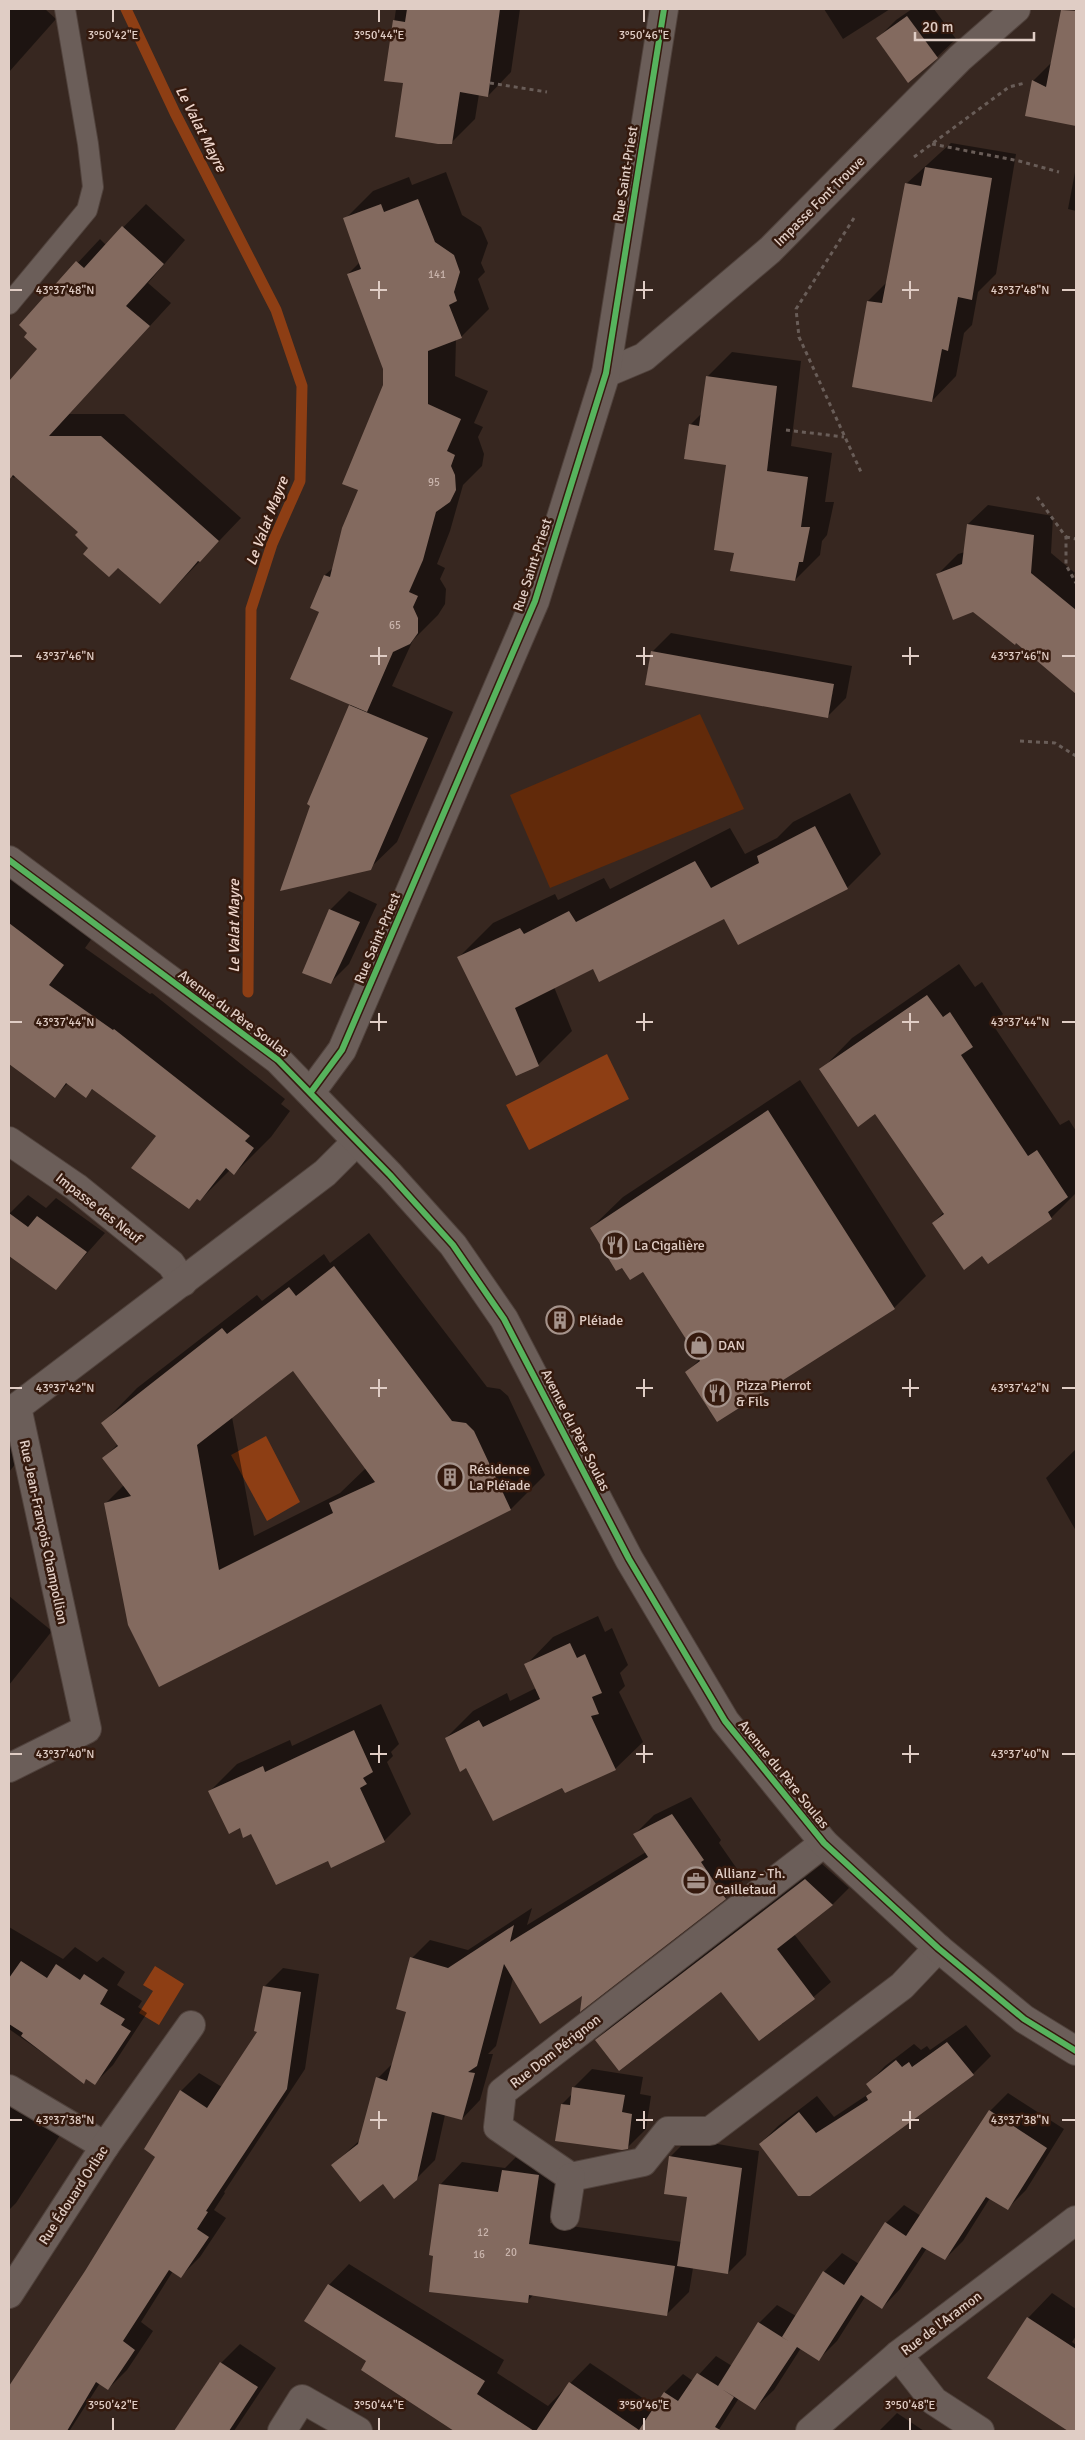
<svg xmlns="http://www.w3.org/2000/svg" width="1085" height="2440" viewBox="0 0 1085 2440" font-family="Signika,sans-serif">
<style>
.green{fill:#622a0a}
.water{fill:#8d3e14}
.shadow{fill:#0007;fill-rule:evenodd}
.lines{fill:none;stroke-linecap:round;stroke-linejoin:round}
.stream{stroke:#8d3e14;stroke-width:11}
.building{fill:#836a5f;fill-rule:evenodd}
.lane-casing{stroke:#50423c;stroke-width:22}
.street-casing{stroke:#50423c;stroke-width:30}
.secondary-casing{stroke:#50423c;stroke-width:30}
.path{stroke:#695d58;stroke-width:3;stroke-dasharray:4 4;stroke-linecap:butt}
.lane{stroke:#6b5e59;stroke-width:20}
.street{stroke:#6b5e59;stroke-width:28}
.secondary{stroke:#6b5e59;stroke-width:28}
.cycleway-casing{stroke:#351a0e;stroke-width:9}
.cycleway{stroke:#56b35d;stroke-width:6}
.ticks{fill:none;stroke:#e0cdc5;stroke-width:2}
.labels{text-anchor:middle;stroke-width:5;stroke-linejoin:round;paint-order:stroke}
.number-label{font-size:11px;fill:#c9b4ac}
.street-label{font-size:14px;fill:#e0cdc5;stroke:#351a0e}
.poi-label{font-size:14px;fill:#e0cdc5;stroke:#351a0e;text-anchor:start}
.water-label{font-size:15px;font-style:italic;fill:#eed5cb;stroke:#351a0e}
.ticks-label{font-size:12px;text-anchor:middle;fill:#e0cdc5;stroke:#351a0e;stroke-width:5;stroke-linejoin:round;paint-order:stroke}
</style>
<rect width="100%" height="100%" fill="#372720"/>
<polygon class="green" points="700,714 744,809 550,888 510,795"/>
<g class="water">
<polygon points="607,1054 629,1099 529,1150 506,1105"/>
<polygon points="266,1436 300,1502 267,1521 231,1455"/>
<polygon points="155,1966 184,1984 159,2025 139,2013 153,1991 143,1985"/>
</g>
<g class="shadow">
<polygon points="9,9 45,9 56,19 9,72"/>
<polygon points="396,9 520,9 511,72 488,96 479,94 475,119 451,143 405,82 386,80"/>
<polygon points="824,9 890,9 843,39"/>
<polygon points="912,9 934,9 956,39 937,57 877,39 896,20"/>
<polygon points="1075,20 1076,125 1026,115 1033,81 1051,63"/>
<polygon points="951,143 1016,154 996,274 978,292 972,325 964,333 956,376 932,401 868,301 888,281 906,184"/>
<polygon points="1076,167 1076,211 1068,209"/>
<polygon points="446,172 462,215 481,227 488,243 481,263 485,272 478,279 489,309 461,337 456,339 455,376 488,391 474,423 483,427 478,437 484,454 482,466 463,485 450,531 437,564 445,568 440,579 446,589 445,604 438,615 413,640 392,686 453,712 397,842 370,868 308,803 351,704 320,611 312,608 325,575 334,567 359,489 384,385 384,369 348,274 360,262 345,219 373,191 409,177 412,185"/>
<polygon points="146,204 185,240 148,283 171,303 69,414 124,414 241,518 160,603 118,566 90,548 80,532 16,476 14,478 9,474 9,383 39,349 29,333 20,325 100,239 106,245"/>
<polygon points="732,352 801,361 791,446 832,453 825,502 834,502 827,535 822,541 820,555 795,580 735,552 727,464 690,425 702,413 707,377"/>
<polygon points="988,505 1053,516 1051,553 1075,573 1072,576 1076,579 1076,693 938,574 958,554 965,552 968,524"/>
<polygon points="671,633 852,666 846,698 827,717 652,652"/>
<polygon points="850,793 881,854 847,888 725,917 593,968 554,987 572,1031 538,1065 459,957 493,923 555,894 558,900 604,878 610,889 730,828 745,854 777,838 793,822"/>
<polygon points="9,859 100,927 85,948 150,994 152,993 285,1099 281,1104 290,1111 271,1137 234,1174 230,1170 200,1200 198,1198 189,1207 158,1135 93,1089 85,1096 68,1083 55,1096 9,1061"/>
<polygon points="349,891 377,904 349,964 331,982 330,910"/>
<polygon points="959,964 975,987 982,982 1003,1014 993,1025 1060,1125 1069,1120 1076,1131 1076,1193 1051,1218 983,1255 933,1223 944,1212 875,1112 821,1070 852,1038"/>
<polygon points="800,1080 926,1276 894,1308 687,1372 700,1359 643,1270 622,1267 591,1228 623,1197"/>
<polygon points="28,1195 46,1208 56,1198 105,1233 56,1288 9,1255 9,1214"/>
<path d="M 369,1233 L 487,1387 L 500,1389 L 508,1396 L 545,1475 L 511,1509 L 160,1685 L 106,1503 L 124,1485 L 104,1458 L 118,1444 L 103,1423 L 137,1388 L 257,1295 L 262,1301 L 324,1254 L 330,1263 ZM 293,1370 L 366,1468 L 340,1493 L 254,1536 L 232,1417 Z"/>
<polygon points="9,1400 36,1438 9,1472"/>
<polygon points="1076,1449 1076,1531 1046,1478"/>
<polygon points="9,1596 52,1631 9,1685"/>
<polygon points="598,1616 605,1632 612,1628 628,1665 620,1673 625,1686 619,1692 643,1742 615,1769 565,1792 562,1786 467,1766 446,1738 473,1711 507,1693 510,1701 536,1688 526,1665 553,1637"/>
<polygon points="381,1704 399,1744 391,1752 393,1756 387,1762 411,1814 384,1841 328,1859 240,1827 210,1791 237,1764 290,1740 292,1746"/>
<polygon points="691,1797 721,1840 719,1843 744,1879 725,1898 582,2009 584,1993 513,1978 496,2046 488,2054 493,2054 480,2100 462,2119 445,2115 435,2160 416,2179 383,2182 333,2165 360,2140 378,2078 393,2063 408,2011 412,1958 430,1940 468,1950 532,1908 527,1925 646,1852 635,1834 654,1815"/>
<polygon points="822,1864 849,1888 833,1904 794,1934 831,1982 782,2024 721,1991 596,2040 613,2024"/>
<polygon points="9,1927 63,1959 75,1947 97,1962 103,1957 125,1972 117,1985 142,2001 138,2007 147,2013 113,2065 95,2083 87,2078 84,2082 9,2029"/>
<polygon points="283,1968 319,1974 305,2069 224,2192 225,2193 214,2210 226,2218 200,2257 181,2276 173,2271 141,2322 153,2331 127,2370 108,2389 100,2383 70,2430 72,2431 9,2431 9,2387 86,2271 156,2157 181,2091 199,2073 222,2087 259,2031 264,1987"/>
<polygon points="966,2025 991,2056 973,2074 895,2132 760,2144 778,2126 817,2096 834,2117 873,2091 868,2084 885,2066 914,2044 921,2050 927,2046 930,2050"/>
<polygon points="592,2069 643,2077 640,2094 651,2096 646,2129 627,2148 562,2104 573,2093 573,2088"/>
<polygon points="1008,2093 1064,2129 1026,2190 1007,2209 990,2198 963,2241 945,2259 927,2248 900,2289 882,2308 865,2297 837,2341 818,2360 801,2348 774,2390 755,2408 739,2398 718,2431 456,2431 363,2370 368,2361 329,2285 349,2264 504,2360 497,2373 548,2406 590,2363 656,2407 665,2392 683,2374 693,2381 716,2356 732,2366 759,2323 777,2305 796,2316 824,2272 842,2253 859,2264 886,2223 904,2205 921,2216 990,2111"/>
<polygon points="9,2095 64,2129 16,2203 9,2210"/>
<polygon points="688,2139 759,2151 746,2255 728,2273 693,2268 689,2292 667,2314 534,2294 527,2302 440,2185 462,2162 505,2168 525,2148 560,2154 550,2223 682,2242 689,2196 670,2157"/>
<polygon points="1052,2293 1076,2309 1076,2336 1072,2342 1076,2345 1076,2431 1070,2431 989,2378 1028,2318"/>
<polygon points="240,2344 276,2368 234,2431 176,2431 221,2363"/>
<polygon points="897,2413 924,2431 879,2431"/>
</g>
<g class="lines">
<polyline class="stream" points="126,9 175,113 276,310 302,386 300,481 272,544 251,609 248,992"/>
</g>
<g class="building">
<polygon points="407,9 500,9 488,97 460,92 452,144 438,144 395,137 403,83 384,81 393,20 405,22"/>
<polygon points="1061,10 1076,11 1076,126 1025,116 1032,80 1046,87"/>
<polygon points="907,16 938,58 908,83 876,38"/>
<polygon points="925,167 992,178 972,300 958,297 948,351 942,349 932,402 852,387 867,301 882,303 905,183 921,186"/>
<polygon points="418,199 435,242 454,255 460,272 454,292 457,301 449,305 462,338 428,351 428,404 461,419 447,451 455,455 451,466 455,475 456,490 450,502 436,512 423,560 409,592 418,596 413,607 418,618 418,633 410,644 393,652 367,712 290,679 319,612 310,608 324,575 330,577 342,528 358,490 342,484 383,385 383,369 347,274 361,269 343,218 381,204 384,212"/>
<polygon points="122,226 164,264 126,306 150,326 49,436 101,436 219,541 200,562 198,561 192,568 160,604 118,568 109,577 83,554 88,548 75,535 78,532 13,475 9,480 9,381 37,349 24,337 27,333 19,325 76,261 84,268"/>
<polygon points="706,376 777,386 767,471 808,477 801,527 810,527 803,562 799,562 795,581 730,571 734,553 714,550 726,465 684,459 689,424 699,426"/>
<polygon points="967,524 1034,535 1031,573 1076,610 1076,694 1016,643 1015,645 973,612 953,620 936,574 962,564"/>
<polygon points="651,651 834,684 828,718 645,685"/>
<polygon points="349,705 428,738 371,870 280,891 310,806 307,804"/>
<polygon points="815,826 848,889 738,945 724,919 599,982 593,969 515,1008 539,1066 516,1076 457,957 520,928 524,934 569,911 576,922 695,861 711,888 759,863 757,856"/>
<polygon points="329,909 360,922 331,984 302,973"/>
<polygon points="9,923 64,965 49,985 113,1030 114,1029 250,1136 245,1141 254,1148 234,1175 226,1168 200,1201 197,1199 189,1209 131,1168 156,1136 92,1089 86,1098 66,1083 55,1098 9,1064"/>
<polygon points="927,995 943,1017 950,1012 973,1047 961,1055 1028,1156 1037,1150 1068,1197 1048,1212 1052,1219 988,1264 982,1256 964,1270 932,1223 944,1214 875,1114 858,1127 819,1069"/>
<polygon points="768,1110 895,1309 717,1422 685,1372 700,1361 643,1272 630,1280 622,1268 616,1271 590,1228"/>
<polygon points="9,1213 28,1227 37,1216 87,1252 56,1290 9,1256"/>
<path d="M 334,1266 L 452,1421 L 466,1423 L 474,1431 L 511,1510 L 159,1687 L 128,1625 L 104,1503 L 131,1496 L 102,1458 L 118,1446 L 101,1423 L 222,1328 L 227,1334 L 289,1287 L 296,1296 ZM 293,1371 L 375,1482 L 329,1503 L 333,1513 L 219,1570 L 197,1445 Z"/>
<polygon points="570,1643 577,1658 585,1654 602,1693 592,1697 599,1714 591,1716 616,1770 565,1793 562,1788 493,1821 466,1768 460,1772 445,1738 479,1720 483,1727 540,1699 524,1664"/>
<polygon points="354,1730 373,1772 363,1778 367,1784 360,1788 385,1842 331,1868 328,1861 276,1885 251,1834 243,1838 240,1828 229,1834 208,1791 263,1766 265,1772"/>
<polygon points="672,1814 704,1860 701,1862 726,1899 580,2012 582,1996 540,2024 504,1964 477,2066 468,2072 475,2073 462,2120 432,2112 417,2180 394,2199 383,2184 360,2202 331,2165 358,2144 376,2077 387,2081 406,2012 396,2009 410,1957 448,1968 514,1925 510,1942 648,1857 633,1834"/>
<polygon points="805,1879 833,1905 777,1949 815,1999 759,2041 721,1992 619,2071 595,2040"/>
<polygon points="21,1961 47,1978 56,1964 80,1980 84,1974 108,1990 100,2004 125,2019 121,2025 131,2031 95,2085 86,2079 84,2084 21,2036 23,2033 9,2024 9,1978"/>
<polygon points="263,1986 301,1992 287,2089 206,2211 208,2212 197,2229 209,2237 181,2278 169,2270 123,2341 135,2350 108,2390 96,2382 67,2431 9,2431 9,2386 85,2271 155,2157 144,2149 180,2090 207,2108 257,2032 254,2031"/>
<polygon points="947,2042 974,2075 810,2196 798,2196 759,2144 799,2112 816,2133 868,2100 866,2096 872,2092 866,2084 896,2060 902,2067 909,2062 912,2067"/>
<polygon points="572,2087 625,2095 622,2112 632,2114 628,2149 622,2150 555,2141 561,2104 570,2105"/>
<polygon points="989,2110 1047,2148 1008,2210 986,2197 945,2260 922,2247 882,2309 861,2295 819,2361 797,2347 755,2410 722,2389 734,2397 715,2427 722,2431 536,2431 569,2382 639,2430 664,2392 678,2401 697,2373 718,2386 758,2322 788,2341 782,2337 823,2271 844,2285 885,2222 906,2236"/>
<polygon points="669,2156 742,2168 728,2274 677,2266 687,2197 664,2194"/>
<polygon points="502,2170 539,2175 529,2244 675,2266 667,2316 529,2295 528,2303 429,2292 433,2256 429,2255 439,2184 498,2192"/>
<polygon points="328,2284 485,2381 477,2394 534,2431 454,2431 361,2370 366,2361 304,2321"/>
<polygon points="1027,2317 1076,2349 1076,2431 1068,2431 987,2378"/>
<polygon points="220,2362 258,2387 229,2431 174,2431"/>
</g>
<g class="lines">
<g class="lane-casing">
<polyline id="lane" points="9,304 87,210 93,187 88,144 65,9"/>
</g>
<g class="street-casing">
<g id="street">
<polyline points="606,373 644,357 770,250 960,58 1016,9"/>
<polyline points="311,1092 342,1050 535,601 606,373 664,9"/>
<polyline points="9,1141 76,1187 171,1264 183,1282"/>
<polyline points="9,1768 87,1729 17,1407 325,1173 356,1142"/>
<polyline points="824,1843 502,2092 498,2127 571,2177 643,2162 668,2131 710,2131 902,1986 938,1948"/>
<polyline points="9,2089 105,2146"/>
<polyline points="565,2216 571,2177"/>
<polyline points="9,2294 105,2146 191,2025"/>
<polyline points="898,2355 934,2401 980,2431"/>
<polyline points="282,2431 302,2399 358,2431"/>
<polyline points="810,2431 898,2355 1076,2220"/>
</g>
</g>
<g class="secondary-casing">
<polyline id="secondary" points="9,860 278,1060 390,1175 453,1245 504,1319 629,1559 725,1721 824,1843 938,1948 1024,2019 1076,2051"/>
</g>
<g class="path">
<polyline points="490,83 547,92"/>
<polyline points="932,144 1019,161 1059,172"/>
<polyline points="914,157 1009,87 1025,83"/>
<polyline points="854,218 796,309 799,337 861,472"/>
<polyline points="786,430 844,437"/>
<polyline points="1037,497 1066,537 1066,565 1076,583"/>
<polyline points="1066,537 1076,539"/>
<polyline points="1020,741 1055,743 1076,756"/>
</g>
<use href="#lane" class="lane"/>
<use href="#street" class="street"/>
<use href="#secondary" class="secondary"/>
<g class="cycleway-casing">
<g id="cycleway">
<polyline points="9,860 278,1060 390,1175 453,1245 504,1319 629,1559 725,1721 824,1843 938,1948 1024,2019 1076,2051"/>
<polyline points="311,1092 342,1050 535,601 606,373 664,9"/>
</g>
</g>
<use href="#cycleway" class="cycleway"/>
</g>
<path class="ticks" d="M 113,10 L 113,22M 379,10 L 379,22M 644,10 L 644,22M 379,281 L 379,299M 644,281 L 644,299M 910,281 L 910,299M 10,290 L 22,290M 370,290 L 387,290M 636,290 L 653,290M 902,290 L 919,290M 1062,290 L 1075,290M 379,647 L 379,665M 644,647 L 644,665M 910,647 L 910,665M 10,656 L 22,656M 370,656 L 387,656M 636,656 L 653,656M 902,656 L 919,656M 1062,656 L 1075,656M 379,1013 L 379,1031M 644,1013 L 644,1031M 910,1013 L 910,1031M 10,1022 L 22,1022M 370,1022 L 387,1022M 636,1022 L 653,1022M 902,1022 L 919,1022M 1062,1022 L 1075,1022M 379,1379 L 379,1397M 644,1379 L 644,1397M 910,1379 L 910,1397M 10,1388 L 22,1388M 370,1388 L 387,1388M 636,1388 L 653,1388M 902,1388 L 919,1388M 1062,1388 L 1075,1388M 379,1745 L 379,1763M 644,1745 L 644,1763M 910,1745 L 910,1763M 10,1754 L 22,1754M 370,1754 L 387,1754M 636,1754 L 653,1754M 902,1754 L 919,1754M 1062,1754 L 1075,1754M 379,2111 L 379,2129M 644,2111 L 644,2129M 910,2111 L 910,2129M 10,2120 L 22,2120M 370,2120 L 387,2120M 636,2120 L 653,2120M 902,2120 L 919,2120M 1062,2120 L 1075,2120M 113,2418 L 113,2430M 379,2418 L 379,2430M 644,2418 L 644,2430M 910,2418 L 910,2430"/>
<defs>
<g id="restaurant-ring" transform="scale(1.4375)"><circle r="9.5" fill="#351a0e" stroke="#a5938b" stroke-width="1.5"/><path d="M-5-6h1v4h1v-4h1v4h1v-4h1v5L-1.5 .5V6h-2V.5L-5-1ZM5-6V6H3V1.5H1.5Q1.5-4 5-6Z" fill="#a5938b"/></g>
<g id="building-ring" transform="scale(1.4375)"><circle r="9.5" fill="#351a0e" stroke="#a5938b" stroke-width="1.5"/><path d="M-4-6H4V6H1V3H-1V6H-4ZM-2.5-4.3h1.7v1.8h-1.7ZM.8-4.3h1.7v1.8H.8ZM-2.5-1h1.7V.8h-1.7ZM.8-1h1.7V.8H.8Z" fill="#a5938b"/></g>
<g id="shop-ring" transform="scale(1.4375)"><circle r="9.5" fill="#351a0e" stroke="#a5938b" stroke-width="1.5"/><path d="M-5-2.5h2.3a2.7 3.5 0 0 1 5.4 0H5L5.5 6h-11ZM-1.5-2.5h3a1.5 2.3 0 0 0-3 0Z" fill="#a5938b"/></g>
<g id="office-ring" transform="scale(1.4375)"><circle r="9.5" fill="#351a0e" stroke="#a5938b" stroke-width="1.5"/><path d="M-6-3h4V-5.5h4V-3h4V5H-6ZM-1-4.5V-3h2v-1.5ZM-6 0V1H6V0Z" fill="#a5938b"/></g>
</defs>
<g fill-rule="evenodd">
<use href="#restaurant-ring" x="615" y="1245"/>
<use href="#building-ring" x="560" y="1320"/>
<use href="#shop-ring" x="699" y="1345"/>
<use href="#restaurant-ring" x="717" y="1393"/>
<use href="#building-ring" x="450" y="1477"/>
<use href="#office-ring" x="696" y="1881"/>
</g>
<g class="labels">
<g class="number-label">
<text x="437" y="278">141</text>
<text x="434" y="486">95</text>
<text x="395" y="629">65</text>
<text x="483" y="2236">12</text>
<text x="511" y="2256">20</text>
<text x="479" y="2258">16</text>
</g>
<g class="street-label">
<text transform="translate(625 174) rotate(-81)" y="5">Rue Saint-Priest</text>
<text transform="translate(819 201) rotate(-45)" y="5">Impasse Font Trouve</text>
<text transform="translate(532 565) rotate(-72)" y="5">Rue Saint-Priest</text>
<text transform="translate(377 938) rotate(-67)" y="5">Rue Saint-Priest</text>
<text transform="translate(234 1013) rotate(37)" y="5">Avenue du Père Soulas</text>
<text transform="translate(99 1208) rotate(38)" y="5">Impasse des Neuf</text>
<text transform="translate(576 1430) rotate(63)" y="5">Avenue du Père Soulas</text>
<text transform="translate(44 1532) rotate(78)" y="5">Rue Jean-François Champollion</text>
<text transform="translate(784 1774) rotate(51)" y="5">Avenue du Père Soulas</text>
<text transform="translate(555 2051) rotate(-38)" y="5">Rue Dom Pérignon</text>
<text transform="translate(73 2195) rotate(-57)" y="5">Rue Édouard Orliac</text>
<text transform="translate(941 2323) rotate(-37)" y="5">Rue de l'Aramon</text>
</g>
<g class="poi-label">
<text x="634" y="1250">La Cigalière</text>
<text x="579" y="1325">Pléiade</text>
<text x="718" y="1350">DAN</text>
<text x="736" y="1390">Pizza Pierrot<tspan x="736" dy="16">&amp; Fils</tspan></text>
<text x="469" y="1474">Résidence<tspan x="469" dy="16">La Pléïade</tspan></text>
<text x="715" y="1878">Allianz - Th.<tspan x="715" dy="16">Cailletaud</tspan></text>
</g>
<g class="water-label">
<text transform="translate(201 129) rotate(63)" y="5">Le Valat Mayre</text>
<text transform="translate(267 521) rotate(-69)" y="5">Le Valat Mayre</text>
<text transform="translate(234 926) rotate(-90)" y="5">Le Valat Mayre</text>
</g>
</g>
<g class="ticks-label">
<text x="113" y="39">3°50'42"E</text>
<text x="379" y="39">3°50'44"E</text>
<text x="644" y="39">3°50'46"E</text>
<text x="65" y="294">43°37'48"N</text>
<text x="1020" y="294">43°37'48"N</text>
<text x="65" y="660">43°37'46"N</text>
<text x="1020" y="660">43°37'46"N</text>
<text x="65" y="1026">43°37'44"N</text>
<text x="1020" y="1026">43°37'44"N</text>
<text x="65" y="1392">43°37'42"N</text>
<text x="1020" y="1392">43°37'42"N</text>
<text x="65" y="1758">43°37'40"N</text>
<text x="1020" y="1758">43°37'40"N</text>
<text x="65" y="2124">43°37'38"N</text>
<text x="1020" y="2124">43°37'38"N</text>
<text x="113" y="2409">3°50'42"E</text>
<text x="379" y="2409">3°50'44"E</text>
<text x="644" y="2409">3°50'46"E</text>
<text x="910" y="2409">3°50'48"E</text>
</g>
<rect width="1085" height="2440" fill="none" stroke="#e0cdc5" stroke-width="20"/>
<path d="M915 32v8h119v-8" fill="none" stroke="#e0cdc5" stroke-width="2.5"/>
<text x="922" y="32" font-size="15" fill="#e0cdc5" stroke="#351a0e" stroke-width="4" paint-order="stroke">20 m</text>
</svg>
